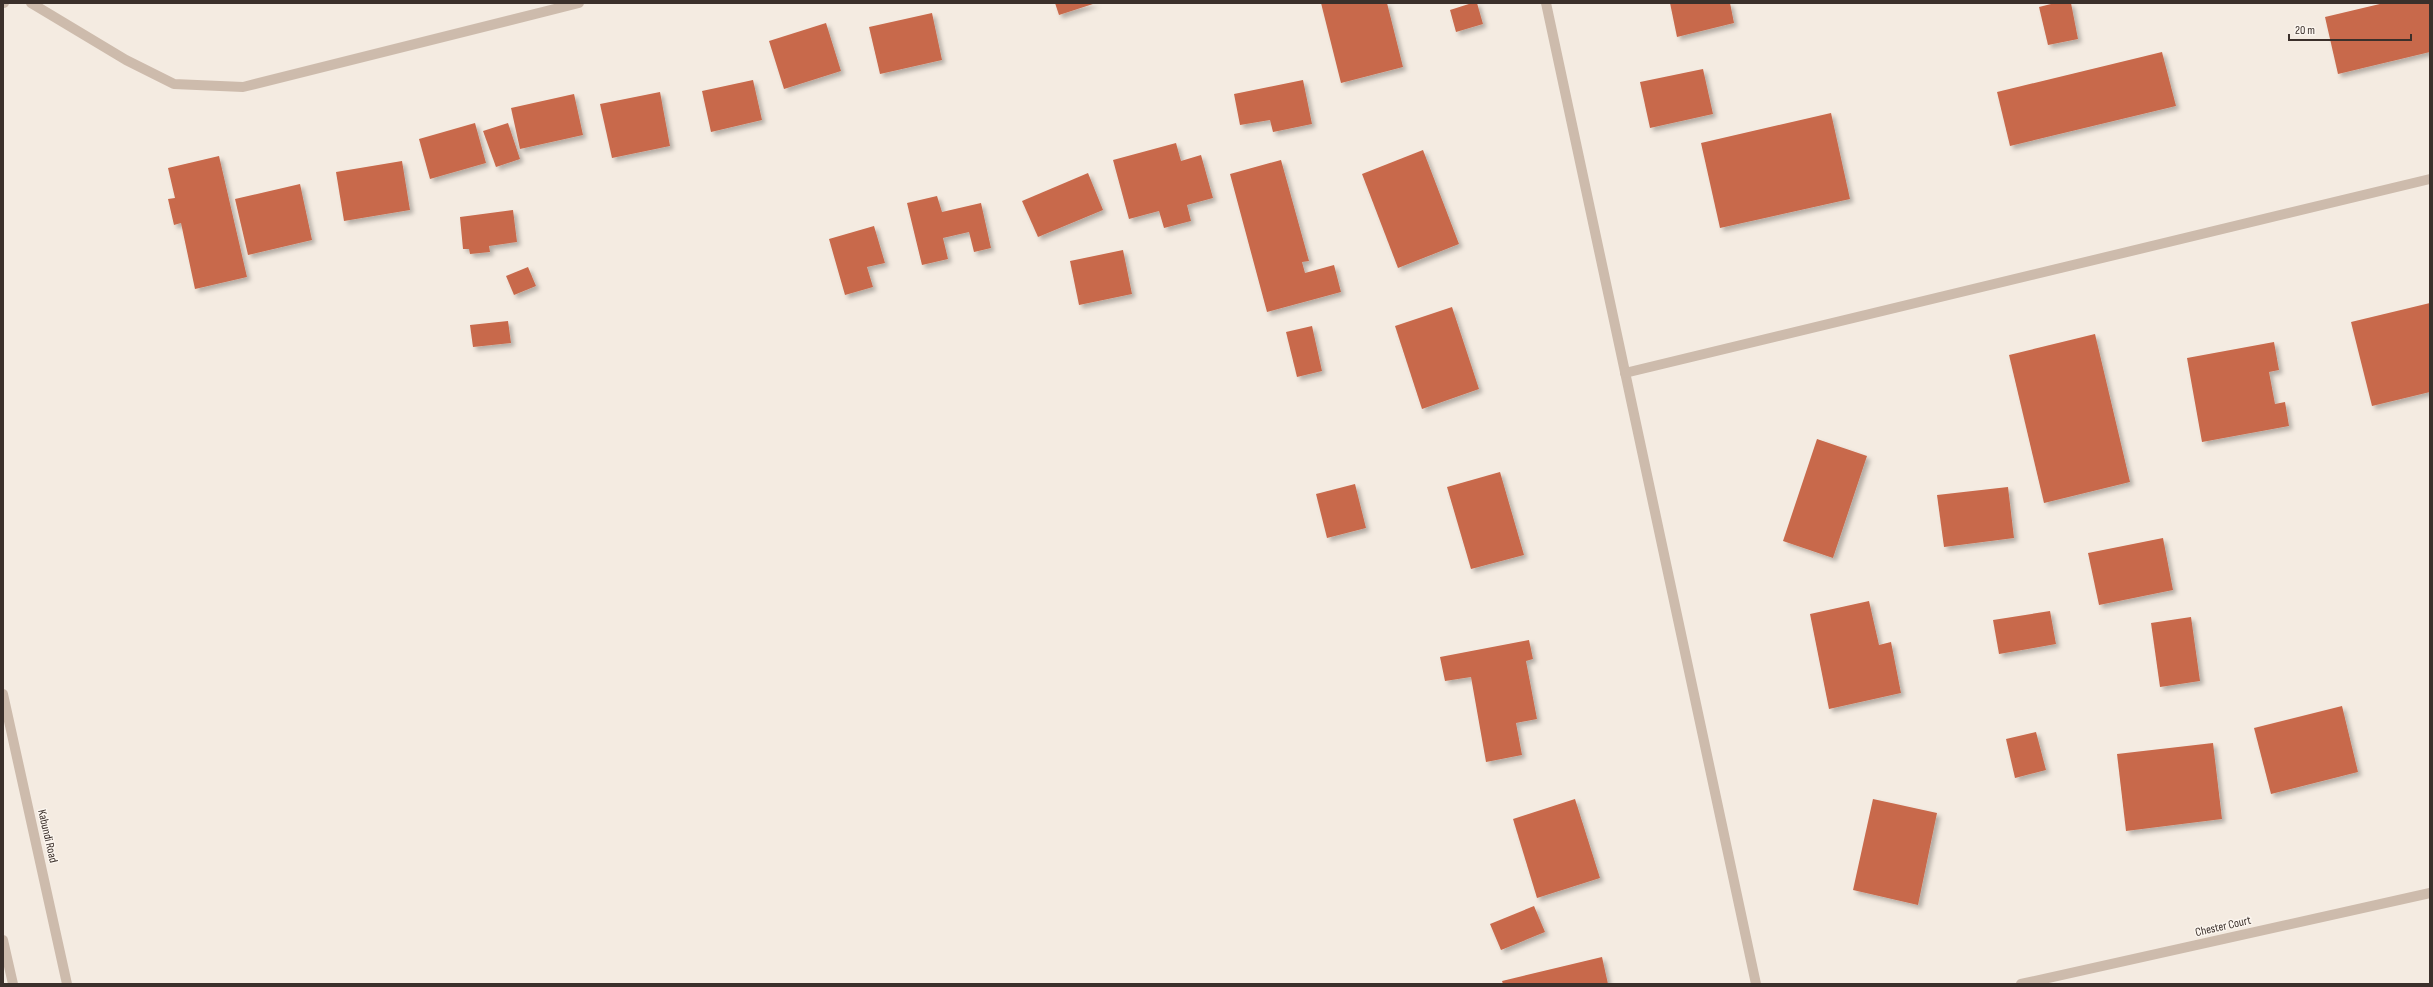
<svg xmlns="http://www.w3.org/2000/svg" width="2433" height="987" viewBox="0 0 2433 987" font-family="'Sofia Sans Condensed',sans-serif">
<style>
.building{fill:#c8694b;filter:url(#shadow)}
.lines{fill:none;stroke-linecap:round;stroke-linejoin:round}
.minor{stroke:#cdbbac;stroke-width:10}
.labels{text-anchor:middle;stroke-width:3;stroke-linejoin:round;paint-order:stroke}
.street-label{font-size:12px;fill:#3b302b;stroke:#fbf5ee}
</style>
<defs>
<filter id="shadow"><feDropShadow dx="3.5" dy="3.5" stdDeviation="2" flood-color="#0004"/></filter>
</defs>
<rect width="100%" height="100%" fill="#f4ebe1"/>
<g class="building">
<polygon points="1055,3 1096,3 1059,15"/>
<polygon points="1321,3 1387,3 1403,67 1341,83"/>
<polygon points="1472,3 1477,3 1483,24 1456,32 1450,10"/>
<polygon points="1670,3 1730,3 1734,23 1677,37"/>
<polygon points="2055,3 2071,3 2078,39 2048,45 2039,7"/>
<polygon points="2384,3 2430,3 2430,52 2338,74 2325,17"/>
<polygon points="932,13 942,60 880,74 869,27"/>
<polygon points="826,23 841,71 784,89 769,41"/>
<polygon points="2162,52 2176,106 2010,146 1997,92"/>
<polygon points="1703,69 1713,114 1650,128 1640,82"/>
<polygon points="753,80 762,120 711,132 702,91"/>
<polygon points="1303,80 1312,124 1273,132 1270,120 1240,125 1234,94"/>
<polygon points="660,92 670,146 612,158 600,104"/>
<polygon points="574,94 583,135 520,149 511,108"/>
<polygon points="1831,113 1850,199 1720,228 1701,143"/>
<polygon points="475,123 486,163 430,179 419,139"/>
<polygon points="508,123 520,159 496,167 483,131"/>
<polygon points="1176,143 1181,161 1201,155 1213,198 1187,205 1191,221 1164,228 1159,211 1129,219 1113,160"/>
<polygon points="1423,150 1459,244 1398,268 1362,174"/>
<polygon points="219,156 247,277 195,289 181,223 174,225 168,199 175,198 168,168"/>
<polygon points="1281,160 1309,261 1302,262 1305,273 1334,265 1341,292 1267,312 1230,174"/>
<polygon points="402,161 410,210 344,221 336,172"/>
<polygon points="1088,173 1103,210 1038,237 1022,201"/>
<polygon points="300,184 312,240 248,255 235,199"/>
<polygon points="937,196 942,212 981,203 991,248 974,252 969,232 943,238 948,259 922,265 907,203"/>
<polygon points="513,210 517,242 489,246 490,252 470,254 469,249 463,249 460,217"/>
<polygon points="874,226 885,263 867,267 873,287 845,295 829,239"/>
<polygon points="1123,250 1132,294 1079,305 1070,261"/>
<polygon points="528,267 536,286 514,295 506,276"/>
<polygon points="2430,303 2430,392 2372,406 2351,322"/>
<polygon points="1452,307 1479,389 1422,409 1395,326"/>
<polygon points="508,321 511,343 473,347 470,325"/>
<polygon points="1312,326 1322,371 1297,377 1286,332"/>
<polygon points="2095,334 2130,482 2044,503 2009,355"/>
<polygon points="2274,342 2279,370 2269,372 2275,404 2285,402 2289,426 2202,442 2187,358"/>
<polygon points="1817,439 1867,456 1833,558 1783,541"/>
<polygon points="1500,472 1524,555 1471,569 1447,487"/>
<polygon points="1355,484 1366,528 1327,538 1316,494"/>
<polygon points="2008,487 2014,538 1944,547 1937,495"/>
<polygon points="2163,538 2173,590 2099,605 2088,553"/>
<polygon points="1869,601 1879,645 1891,642 1901,693 1829,709 1810,614"/>
<polygon points="2050,611 2056,644 1999,654 1993,620"/>
<polygon points="2191,617 2200,681 2160,687 2151,623"/>
<polygon points="1529,640 1533,659 1526,661 1537,719 1516,723 1522,755 1486,762 1471,677 1445,681 1440,657"/>
<polygon points="2342,706 2358,772 2271,794 2254,728"/>
<polygon points="2036,732 2046,770 2015,778 2006,739"/>
<polygon points="2213,743 2222,819 2126,831 2117,754"/>
<polygon points="1575,799 1600,878 1537,898 1513,819"/>
<polygon points="1873,799 1937,813 1918,905 1853,890"/>
<polygon points="1534,906 1545,932 1501,950 1490,924"/>
<polygon points="1602,957 1608,984 1503,984 1502,981"/>
</g>
<g class="lines">
<g class="minor">
<polyline points="3,3 4,3"/>
<polyline points="31,3 126,60 174,84 243,87 579,3"/>
<polyline points="1546,3 1756,984"/>
<polyline points="1625,373 2430,179"/>
<polyline points="3,694 67,984"/>
<polyline points="3,940 13,984"/>
<polyline points="2021,984 2430,893"/>
</g>
</g>
<g class="labels">
<g class="street-label">
<text transform="translate(48 836) rotate(77)" y="4">Kabundi Road</text>
<text transform="translate(2223 926) rotate(-13)" y="4">Chester Court</text>
</g>
</g>
<rect width="2433" height="987" fill="none" stroke="#3b302b" stroke-width="8"/>
<path d="M2289 34v6h122v-6" fill="none" stroke="#3b302b" stroke-width="2"/>
<text x="2295" y="34" font-size="12" fill="#3b302b" stroke="#fbf5ee" stroke-width="3" paint-order="stroke">20 m</text>
</svg>
